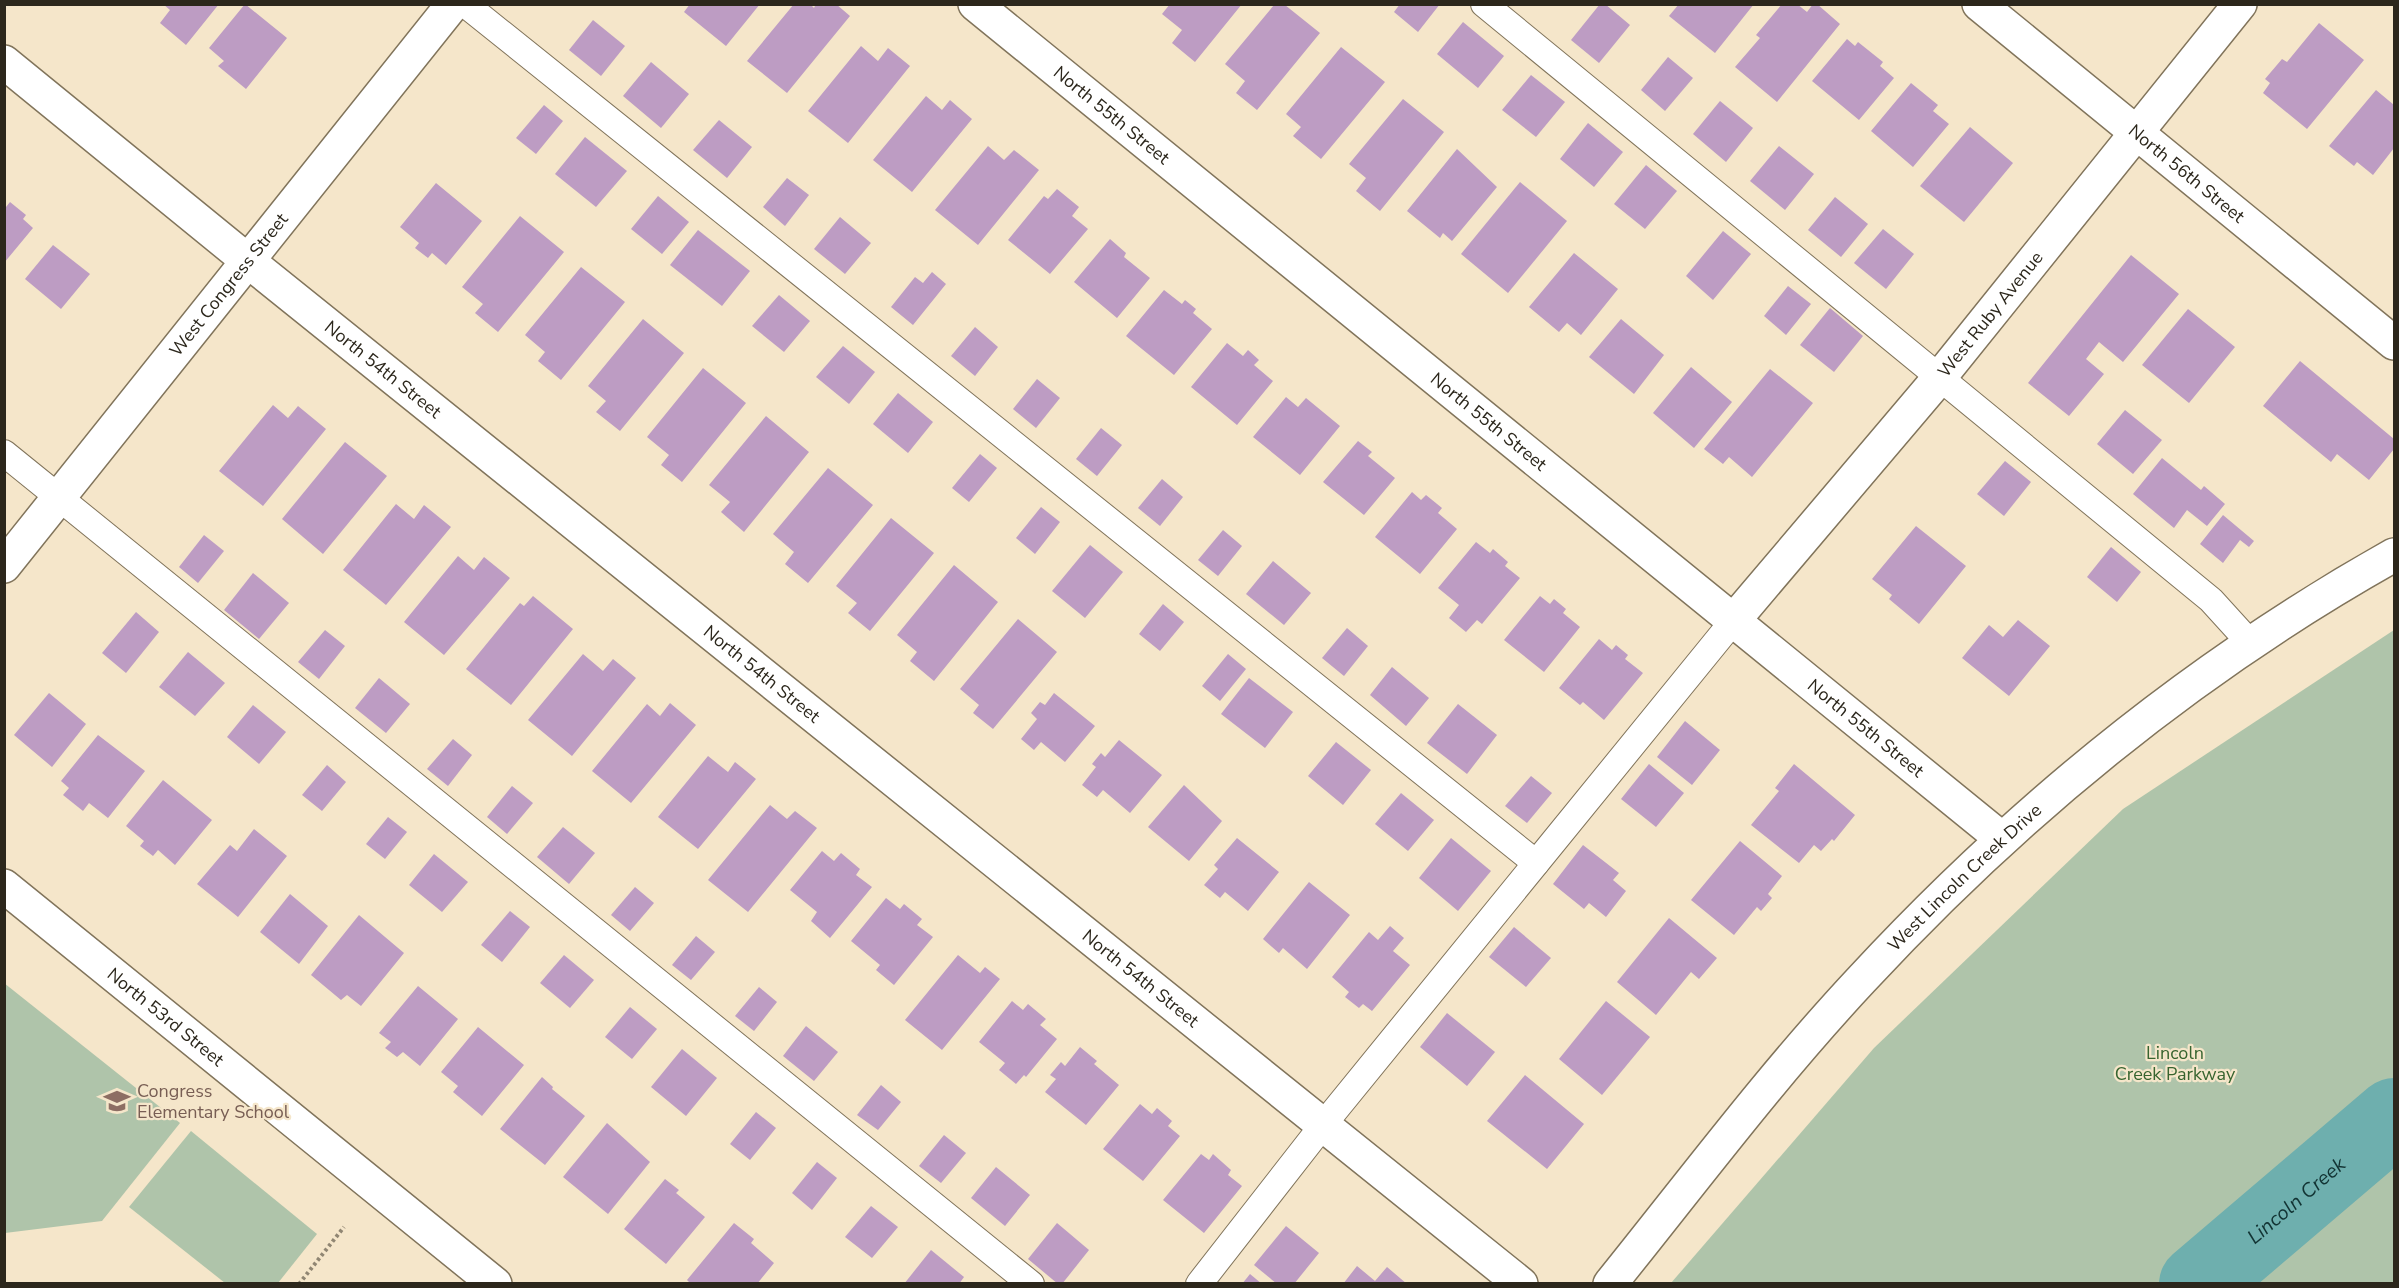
<svg xmlns="http://www.w3.org/2000/svg" width="2399" height="1288" viewBox="0 0 2399 1288" font-family="'Nunito Sans',sans-serif">
<style>
.green{fill:#afc4aa}
.lines{fill:none;stroke-linecap:round;stroke-linejoin:round}
.river{stroke:#6eafae;stroke-width:78}
.building{fill:#bd9cc3}
.service-casing{stroke:#81745b;stroke-width:28}
.minor-casing{stroke:#81745b;stroke-width:36}
.tertiary-casing{stroke:#81745b;stroke-width:36}
.path{stroke:#908673;stroke-width:4;stroke-dasharray:3 3;stroke-linecap:butt}
.service{stroke:#fff;stroke-width:26}
.minor{stroke:#fff;stroke-width:33}
.tertiary{stroke:#fff;stroke-width:33}
.labels{text-anchor:middle;stroke-width:4.5;stroke-linejoin:round;paint-order:stroke}
.street-label{font-size:18px;fill:#2c271c;stroke:#f5e6ca}
.park-label{font-size:18px;fill:#37642f;stroke:#f5e6ca}
.education-label{font-size:18px;fill:#785e54;stroke:#f5e6ca;text-anchor:start}
.water-label{font-size:20px;font-style:italic;fill:#123333;stroke:#f5e6ca}
</style>
<rect width="100%" height="100%" fill="#f5e6ca"/>
<g class="green">
<polygon points="2394,630 2394,1283 1671,1283 1874,1048 2123,809"/>
<polygon points="4,983 180,1123 102,1221 5,1233"/>
<polygon points="191,1131 317,1234 278,1283 225,1283 129,1207"/>
</g>
<g class="lines">
<path class="river" id="s1" d="M 2198,1284 L 2394,1117"/>
</g>
<g class="building">
<polygon points="163,4 219,4 186,45 160,23 170,10"/>
<polygon points="245,4 287,38 246,89 218,66 224,61 209,48"/>
<polygon points="690,4 760,4 726,46 684,12"/>
<polygon points="794,4 810,4 814,8 816,4 836,4 850,16 787,93 747,61"/>
<polygon points="1170,4 1242,4 1195,62 1172,43 1182,30 1162,14"/>
<polygon points="1400,4 1440,4 1418,32 1394,12"/>
<polygon points="1600,4 1605,4 1630,25 1599,63 1571,40"/>
<polygon points="1679,4 1754,4 1715,53 1669,16"/>
<polygon points="1782,4 1797,4 1807,12 1813,4 1817,4 1840,24 1777,102 1735,67 1760,38 1756,35"/>
<polygon points="1274,5 1285,5 1320,33 1257,110 1236,93 1245,81 1225,64"/>
<polygon points="593,20 625,46 601,76 569,50"/>
<polygon points="1463,22 1504,56 1478,88 1437,54"/>
<polygon points="2319,23 2364,60 2307,129 2263,93 2270,83 2265,79 2282,59 2287,62"/>
<polygon points="1847,39 1855,46 1858,42 1883,62 1880,66 1894,78 1859,120 1812,81"/>
<polygon points="861,46 878,61 888,48 910,66 848,143 808,111"/>
<polygon points="1341,47 1385,82 1321,159 1293,136 1301,127 1286,114"/>
<polygon points="1668,57 1693,78 1665,111 1641,90"/>
<polygon points="651,62 689,94 661,128 623,96"/>
<polygon points="1531,75 1565,102 1536,137 1502,110"/>
<polygon points="1911,83 1938,105 1933,111 1949,124 1913,167 1871,131"/>
<polygon points="2376,90 2394,105 2394,148 2373,175 2357,162 2354,166 2329,146"/>
<polygon points="926,96 942,110 950,100 972,119 912,192 873,160"/>
<polygon points="1403,99 1444,132 1380,211 1356,191 1366,178 1349,164"/>
<polygon points="1720,101 1753,128 1726,162 1693,134"/>
<polygon points="544,105 563,121 536,154 516,138"/>
<polygon points="719,120 752,147 727,178 693,150"/>
<polygon points="1588,123 1623,152 1594,187 1560,159"/>
<polygon points="1970,127 2013,163 1964,222 1920,186"/>
<polygon points="585,137 627,171 596,207 555,174"/>
<polygon points="988,146 1004,160 1014,150 1039,170 978,245 935,210"/>
<polygon points="1779,146 1814,174 1785,210 1750,181"/>
<polygon points="1457,149 1497,187 1452,241 1443,233 1440,238 1407,211"/>
<polygon points="1646,165 1677,191 1645,229 1614,204"/>
<polygon points="787,178 809,195 785,226 763,207"/>
<polygon points="1520,182 1567,221 1508,293 1461,254"/>
<polygon points="436,183 482,221 446,265 432,253 428,258 415,248 419,243 400,227"/>
<polygon points="1057,189 1079,207 1072,216 1088,229 1050,274 1008,240 1044,196 1048,199"/>
<polygon points="658,196 689,222 662,254 631,229"/>
<polygon points="1835,197 1868,224 1841,257 1808,230"/>
<polygon points="10,202 26,215 23,219 33,228 4,263 4,206 6,207"/>
<polygon points="520,216 564,252 498,332 475,313 483,304 462,287"/>
<polygon points="840,217 871,243 845,274 814,249"/>
<polygon points="1883,229 1914,254 1886,289 1854,263"/>
<polygon points="698,230 750,271 722,306 670,265"/>
<polygon points="1723,231 1751,254 1713,300 1686,276"/>
<polygon points="1110,239 1126,253 1124,257 1150,278 1117,318 1074,282"/>
<polygon points="53,245 90,274 61,309 25,279"/>
<polygon points="1574,253 1618,289 1581,335 1567,323 1559,332 1529,307"/>
<polygon points="2131,255 2179,294 2123,362 2099,342 2086,359 2104,374 2069,416 2028,383"/>
<polygon points="581,267 625,302 561,380 538,361 545,352 525,335"/>
<polygon points="932,272 946,284 913,325 891,307 915,277 923,283"/>
<polygon points="1788,286 1811,304 1786,335 1764,316"/>
<polygon points="1164,290 1182,304 1185,300 1196,309 1193,313 1212,329 1174,375 1126,336"/>
<polygon points="779,295 810,321 784,352 752,326"/>
<polygon points="1830,308 1863,336 1834,372 1800,345"/>
<polygon points="2188,309 2235,347 2189,403 2142,365"/>
<polygon points="643,319 684,353 620,431 596,412 606,401 588,386"/>
<polygon points="1621,319 1664,355 1634,394 1589,357"/>
<polygon points="975,327 998,347 975,376 951,356"/>
<polygon points="1227,343 1243,356 1248,350 1259,360 1254,365 1273,381 1237,425 1191,387"/>
<polygon points="843,346 875,372 849,404 816,377"/>
<polygon points="2300,361 2394,439 2394,449 2369,480 2337,454 2331,462 2263,406"/>
<polygon points="1691,367 1732,402 1694,448 1653,413"/>
<polygon points="703,368 746,403 682,482 661,465 669,455 647,437"/>
<polygon points="1770,369 1813,403 1752,477 1729,457 1723,464 1704,449"/>
<polygon points="1037,379 1060,398 1036,428 1013,409"/>
<polygon points="898,393 933,422 908,453 873,424"/>
<polygon points="1286,397 1298,407 1306,398 1340,426 1300,475 1253,437"/>
<polygon points="273,405 288,418 298,406 326,429 263,506 219,471"/>
<polygon points="2125,410 2162,440 2133,474 2097,444"/>
<polygon points="766,416 809,452 744,532 721,512 730,502 709,485"/>
<polygon points="1101,428 1122,445 1097,476 1076,459"/>
<polygon points="1358,441 1372,452 1368,456 1395,478 1364,515 1323,482"/>
<polygon points="345,442 387,476 323,554 282,519"/>
<polygon points="980,454 997,468 969,502 952,488"/>
<polygon points="2162,458 2201,490 2204,486 2225,504 2207,526 2187,510 2174,528 2133,494"/>
<polygon points="2005,461 2031,482 2004,516 1977,494"/>
<polygon points="828,468 873,505 808,583 785,564 794,552 773,534"/>
<polygon points="1162,479 1183,497 1160,526 1138,508"/>
<polygon points="1412,492 1421,500 1426,495 1442,508 1438,513 1457,529 1420,574 1375,537"/>
<polygon points="396,504 414,519 424,505 451,527 386,605 343,570"/>
<polygon points="1041,507 1060,522 1035,554 1016,538"/>
<polygon points="2223,515 2254,541 2249,547 2240,540 2223,563 2200,544"/>
<polygon points="891,518 934,553 870,631 848,613 857,603 836,586"/>
<polygon points="1916,526 1966,566 1919,624 1889,599 1892,595 1872,579"/>
<polygon points="1223,530 1242,546 1218,576 1198,560"/>
<polygon points="204,535 224,551 198,583 179,567"/>
<polygon points="1476,542 1490,553 1493,549 1508,562 1505,566 1520,578 1482,624 1477,620 1466,632 1449,618 1459,605 1438,588"/>
<polygon points="1090,545 1123,572 1085,618 1052,591"/>
<polygon points="2111,547 2141,572 2117,602 2087,577"/>
<polygon points="458,556 474,570 484,557 510,578 444,655 404,622"/>
<polygon points="1273,561 1311,593 1284,625 1246,594"/>
<polygon points="954,565 998,602 934,681 910,661 917,652 897,635"/>
<polygon points="253,573 289,603 259,639 224,610"/>
<polygon points="533,596 573,629 511,705 466,669 520,603 524,606"/>
<polygon points="1540,596 1550,604 1554,599 1566,609 1563,613 1580,627 1544,672 1504,640"/>
<polygon points="1163,604 1184,622 1160,651 1139,634"/>
<polygon points="136,612 159,632 126,673 102,653"/>
<polygon points="1018,619 1057,652 993,729 973,713 979,705 960,689"/>
<polygon points="2018,620 2050,646 2009,696 1962,658 1989,625 2003,637"/>
<polygon points="1347,628 1368,646 1344,676 1322,658"/>
<polygon points="325,630 345,646 319,679 298,662"/>
<polygon points="1599,639 1612,650 1616,645 1628,655 1625,659 1643,673 1604,720 1583,702 1580,705 1559,688"/>
<polygon points="188,652 225,683 195,716 159,687"/>
<polygon points="583,654 603,671 613,659 636,678 572,756 528,720"/>
<polygon points="1228,654 1246,669 1220,701 1202,686"/>
<polygon points="1392,667 1429,698 1406,726 1370,695"/>
<polygon points="379,678 410,704 386,733 355,708"/>
<polygon points="1249,678 1293,712 1265,748 1221,714"/>
<polygon points="49,693 86,724 52,767 14,735"/>
<polygon points="1054,693 1095,726 1065,762 1041,742 1034,750 1021,739 1037,719 1031,713 1040,702 1045,705"/>
<polygon points="670,703 696,725 631,803 592,771 647,704 660,716"/>
<polygon points="1458,704 1497,735 1467,774 1427,743"/>
<polygon points="253,705 286,732 259,764 227,737"/>
<polygon points="1685,721 1720,750 1692,785 1657,757"/>
<polygon points="98,735 145,771 108,818 89,803 83,811 63,795 69,788 61,781"/>
<polygon points="453,739 472,755 448,786 427,769"/>
<polygon points="1119,740 1162,775 1130,813 1103,790 1097,797 1082,785 1096,767 1092,764 1101,753 1105,757"/>
<polygon points="1336,742 1371,770 1343,805 1308,776"/>
<polygon points="708,756 728,772 735,762 756,779 698,849 658,817"/>
<polygon points="1649,764 1684,793 1656,827 1621,799"/>
<polygon points="1794,764 1855,815 1834,841 1832,839 1821,851 1814,845 1799,863 1751,825 1779,791 1775,788"/>
<polygon points="327,765 346,782 322,811 302,795"/>
<polygon points="1531,776 1552,793 1527,823 1505,806"/>
<polygon points="163,780 212,820 175,865 158,850 153,856 140,846 144,841 126,826"/>
<polygon points="1184,785 1222,821 1189,861 1148,827"/>
<polygon points="512,786 533,803 507,834 487,817"/>
<polygon points="1401,793 1434,820 1408,851 1375,824"/>
<polygon points="770,805 787,819 795,811 817,828 748,912 708,880"/>
<polygon points="388,817 407,832 385,859 366,844"/>
<polygon points="563,827 595,853 569,884 537,857"/>
<polygon points="254,829 287,856 238,917 197,884 230,845 237,851"/>
<polygon points="1237,838 1279,872 1248,911 1225,892 1220,898 1204,885 1218,869 1214,865"/>
<polygon points="1451,838 1491,871 1458,911 1419,878"/>
<polygon points="1740,841 1782,876 1768,894 1772,898 1761,911 1757,907 1734,935 1691,900"/>
<polygon points="1583,845 1619,873 1613,880 1626,891 1606,917 1589,903 1584,909 1553,884"/>
<polygon points="822,851 834,861 841,853 860,869 856,875 872,887 830,938 811,921 817,912 790,890"/>
<polygon points="434,854 468,882 442,912 409,885"/>
<polygon points="1309,882 1350,915 1307,969 1283,948 1279,953 1263,939"/>
<polygon points="635,887 654,903 630,931 611,915"/>
<polygon points="290,894 328,926 299,964 260,932"/>
<polygon points="886,898 900,909 904,904 922,919 917,925 933,937 894,985 876,970 880,965 851,941"/>
<polygon points="510,911 530,927 502,962 481,945"/>
<polygon points="359,915 404,953 361,1006 347,995 341,1000 311,975"/>
<polygon points="1669,918 1717,958 1699,979 1691,972 1656,1015 1617,982"/>
<polygon points="1390,926 1404,938 1393,951 1410,965 1372,1011 1363,1004 1359,1008 1345,997 1349,992 1332,977 1369,932 1378,940"/>
<polygon points="1514,927 1551,958 1526,987 1489,957"/>
<polygon points="696,936 715,952 691,980 672,965"/>
<polygon points="564,955 594,980 570,1008 540,983"/>
<polygon points="958,955 980,973 985,967 1000,979 942,1050 905,1020"/>
<polygon points="418,986 458,1019 420,1066 403,1052 397,1057 385,1048 391,1042 379,1033"/>
<polygon points="759,987 777,1002 754,1031 735,1016"/>
<polygon points="1012,1001 1023,1010 1028,1004 1046,1019 1040,1025 1057,1039 1026,1077 1024,1075 1016,1084 999,1070 1005,1063 979,1042"/>
<polygon points="1606,1001 1650,1037 1602,1095 1559,1059"/>
<polygon points="630,1007 657,1029 632,1059 605,1037"/>
<polygon points="1447,1013 1495,1052 1467,1086 1420,1047"/>
<polygon points="806,1026 838,1052 814,1081 783,1056"/>
<polygon points="478,1027 524,1065 482,1116 453,1092 458,1086 441,1072"/>
<polygon points="1080,1047 1097,1061 1094,1064 1119,1085 1086,1125 1045,1092 1056,1079 1050,1075 1061,1062 1065,1066"/>
<polygon points="682,1049 717,1078 686,1116 651,1087"/>
<polygon points="1525,1075 1584,1124 1547,1169 1487,1121"/>
<polygon points="542,1077 553,1087 552,1089 585,1116 545,1165 500,1129"/>
<polygon points="881,1085 901,1102 878,1130 857,1115"/>
<polygon points="1140,1104 1152,1114 1157,1108 1172,1121 1168,1126 1180,1136 1143,1181 1103,1149"/>
<polygon points="756,1112 776,1128 750,1160 730,1144"/>
<polygon points="607,1123 650,1162 608,1214 563,1177"/>
<polygon points="944,1135 966,1153 941,1183 919,1166"/>
<polygon points="1201,1154 1209,1160 1213,1154 1231,1170 1228,1175 1242,1186 1204,1233 1163,1200"/>
<polygon points="817,1162 837,1178 812,1210 792,1193"/>
<polygon points="996,1167 1030,1195 1005,1226 971,1198"/>
<polygon points="665,1179 679,1190 676,1193 705,1217 666,1264 624,1229"/>
<polygon points="871,1206 898,1227 872,1258 845,1237"/>
<polygon points="734,1223 754,1239 751,1243 774,1263 757,1284 691,1284 687,1280"/>
<polygon points="1057,1223 1089,1250 1062,1284 1058,1284 1028,1259"/>
<polygon points="1286,1226 1319,1253 1294,1284 1277,1284 1254,1265"/>
<polygon points="931,1250 964,1277 959,1284 904,1284"/>
<polygon points="1357,1266 1375,1281 1387,1267 1407,1284 1343,1284"/>
<polygon points="1250,1274 1262,1284 1242,1284"/>
</g>
<g class="lines">
<g class="service-casing">
<g id="service">
<polyline points="465,4 1536,863"/>
<polyline points="1484,4 2211,600 2251,644"/>
<polyline points="4,453 1031,1284"/>
<polyline points="1199,1284 1323,1125 1734,620"/>
</g>
</g>
<g class="minor-casing">
<g id="minor">
<path id="s2" d="M 975,4 L 2002,839"/>
<path id="s3" d="M 1979,4 L 2394,343"/>
<path id="s4" d="M 4,62 L 248,261 L 1521,1284"/>
<path id="s5" d="M 1734,620 L 1940,377 L 2240,4"/>
<path id="s6" d="M 4,886 L 495,1284"/>
<path id="s7" d="M 1610,1284 C 1693,1181 1772,1075 1862,979 C 2017,812 2196,666 2394,555"/>
</g>
</g>
<g class="tertiary-casing">
<g id="tertiary">
<path id="s8" d="M 4,566 L 453,4"/>
</g>
</g>
<polyline class="path" points="299,1284 344,1227"/>
<use href="#service" class="service"/>
<use href="#minor" class="minor"/>
<use href="#tertiary" class="tertiary"/>
</g>
<defs>
<g id="school-bare" transform="scale(2.07)"><path d="M0-5L7-2L0 1L-7-2ZM-4 1L0 2.5L4 1V4Q0 6-4 4Z" fill="#8d6e63" stroke="#f5e6ca" stroke-width="2.5" paint-order="stroke"/></g>
</defs>
<g fill-rule="evenodd">
<use href="#school-bare" x="117" y="1101"/>
</g>
<g class="labels">
<g class="street-label">
<text dy="6" stroke="none"><textPath href="#s2" startOffset="176">North 55th Street</textPath></text>
<text dy="6" stroke="none"><textPath href="#s3" startOffset="268">North 56th Street</textPath></text>
<text dy="6" stroke="none"><textPath href="#s8" startOffset="360">West Congress Street</textPath></text>
<text dy="6" stroke="none"><textPath href="#s5" startOffset="399">West Ruby Avenue</textPath></text>
<text dy="6" stroke="none"><textPath href="#s4" startOffset="488">North 54th Street</textPath></text>
<text dy="6" stroke="none"><textPath href="#s2" startOffset="662">North 55th Street</textPath></text>
<text dy="6" stroke="none"><textPath href="#s4" startOffset="974">North 54th Street</textPath></text>
<text dy="6" stroke="none"><textPath href="#s2" startOffset="1148">North 55th Street</textPath></text>
<text dy="6" stroke="none"><textPath href="#s7" startOffset="540">West Lincoln Creek Drive</textPath></text>
<text dy="6" stroke="none"><textPath href="#s4" startOffset="1460">North 54th Street</textPath></text>
<text dy="6" stroke="none"><textPath href="#s6" startOffset="208">North 53rd Street</textPath></text>
</g>
<g class="park-label">
<text x="2175" y="1059">Lincoln<tspan x="2175" dy="21">Creek Parkway</tspan></text>
</g>
<g class="education-label">
<text x="137" y="1097">Congress<tspan x="137" dy="21">Elementary School</tspan></text>
</g>
<g class="water-label">
<text dy="7" stroke="none"><textPath href="#s1" startOffset="129">Lincoln Creek</textPath></text>
</g>
</g>
<rect width="2399" height="1288" fill="none" stroke="#2c271c" stroke-width="12"/>
</svg>
